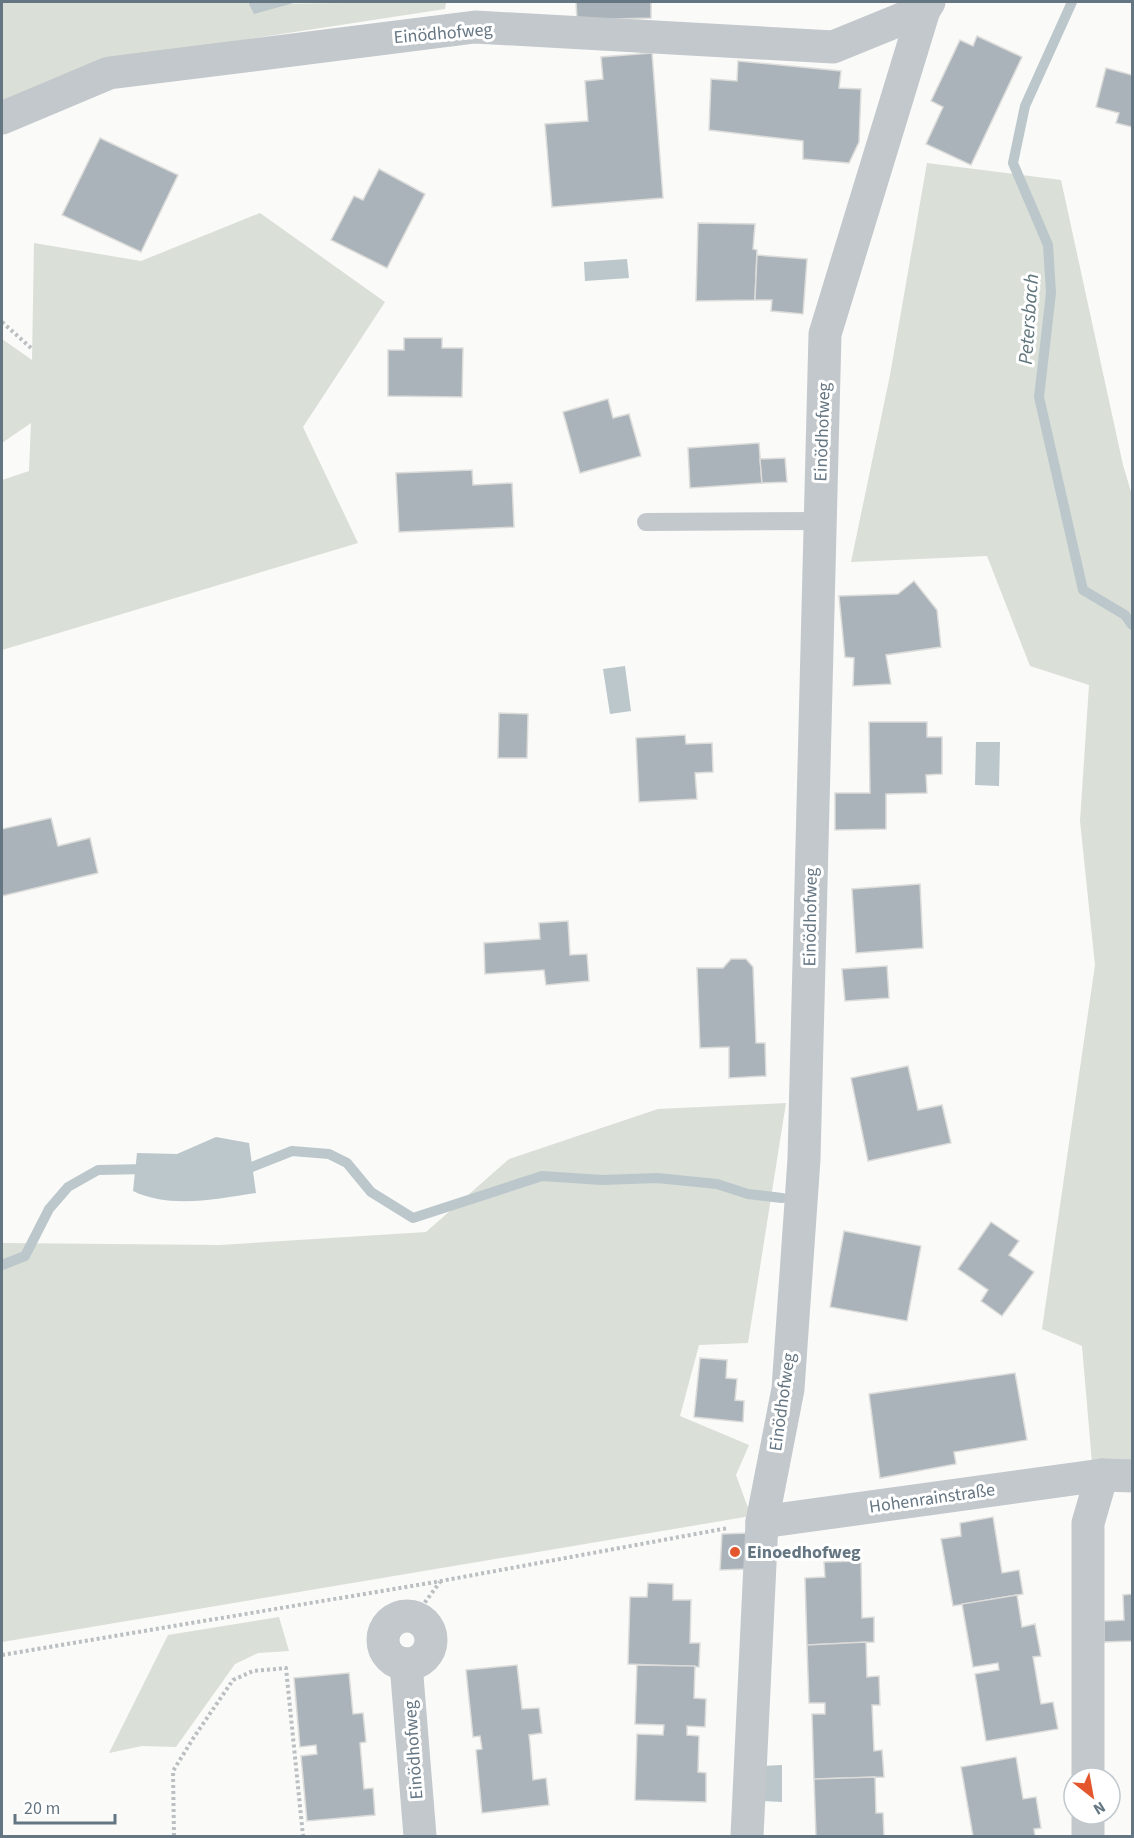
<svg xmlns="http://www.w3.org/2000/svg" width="1134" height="1838" viewBox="0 0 1134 1838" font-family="'Source Sans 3',sans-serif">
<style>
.green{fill:#dadfd7}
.water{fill:#bbc7cb}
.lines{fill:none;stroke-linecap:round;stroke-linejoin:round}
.stream{stroke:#bbc7cb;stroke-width:10}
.building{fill:#aab3b9;stroke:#dcdcda;stroke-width:1.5}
.path{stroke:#bbbfc2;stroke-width:4;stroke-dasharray:3 3;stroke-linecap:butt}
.lane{stroke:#c3c8cc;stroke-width:18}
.street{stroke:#c3c8cc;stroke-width:33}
.poi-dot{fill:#e4572e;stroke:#fff;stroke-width:2}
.labels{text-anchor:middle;stroke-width:6;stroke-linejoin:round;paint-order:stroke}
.street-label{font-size:18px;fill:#657683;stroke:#fff}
.poi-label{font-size:18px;font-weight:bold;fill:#657683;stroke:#fff;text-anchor:start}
.water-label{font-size:20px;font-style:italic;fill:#60757c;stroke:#fff}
</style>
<rect width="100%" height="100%" fill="#fafaf8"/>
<g class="green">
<polygon points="2,2 248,2 248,4 446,2 445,9 100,62 2,106"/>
<polygon points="927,163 1061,180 1123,465 1132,495 1132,1461 1092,1463 1082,1346 1042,1329 1095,965 1080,821 1089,685 1030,666 987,556 851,562 890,375"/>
<polygon points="260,213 385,302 303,427 358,543 2,650 2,480 29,471 31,423 2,443 2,339 32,360 34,243 141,261"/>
<polygon points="786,1103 748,1343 699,1345 680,1416 749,1445 736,1475 751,1516 2,1642 2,1243 220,1245 426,1232 509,1159 658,1109"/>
<polygon points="279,1617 289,1651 258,1653 235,1664 176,1747 142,1746 109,1753 168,1635"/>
</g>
<g class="water">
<polygon points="248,2 297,2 254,14"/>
<polygon points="627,259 629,278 585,281 584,262"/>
<polygon points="625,666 631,711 610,714 603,669"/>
<polygon points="976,742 1000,742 999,786 975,785"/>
<path d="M 216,1137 L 249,1143 L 256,1193 C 216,1199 170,1209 133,1191 L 137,1153 L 177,1154 Z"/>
<polygon points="782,1765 782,1802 760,1801 760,1766"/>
</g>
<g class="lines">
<g class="stream">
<polyline points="1072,2 1025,106 1013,163 1048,245 1051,293 1039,397 1083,590 1125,615 1132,625"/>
<polyline points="239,1167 252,1167 292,1151 329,1154 347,1163 371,1192 413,1218 542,1176 602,1180 657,1178 717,1184 748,1194 782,1198"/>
<polyline points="2,1265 25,1256 49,1209 68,1187 98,1170 148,1169"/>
</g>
</g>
<g class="building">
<polygon points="576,2 651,2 651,18 577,20"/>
<polygon points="977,36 1022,57 971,165 926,144 943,107 931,101 960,40 973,46"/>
<polygon points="652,53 663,198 552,207 545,124 588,121 585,81 603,79 601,57"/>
<polygon points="738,61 841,71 839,88 861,89 859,142 849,163 803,159 803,141 709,130 711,79 737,81"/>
<polygon points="1106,68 1132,75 1132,127 1116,123 1119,113 1096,107"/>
<polygon points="100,138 178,175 141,252 62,215"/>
<polygon points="379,169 425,194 387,268 331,240 354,196 363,200"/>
<polygon points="698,223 755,224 753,249 757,250 755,300 696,301"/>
<polygon points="757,255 807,259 803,314 771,311 772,300 755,300"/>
<polygon points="404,338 442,338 442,348 463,348 462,397 388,396 388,350 404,350"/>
<polygon points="608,399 613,418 629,414 641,456 580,473 563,412"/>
<polygon points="759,443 762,483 690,488 688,448"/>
<polygon points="785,458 787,482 762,483 760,459"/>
<polygon points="472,470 473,485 512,483 514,527 399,532 396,473"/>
<polygon points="914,581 937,610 941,647 886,655 891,684 853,686 854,658 845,657 839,596 898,594"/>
<polygon points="499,713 528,714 527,758 498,758"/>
<polygon points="869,722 927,722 927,737 942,737 942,774 926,775 927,793 886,794 886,829 835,830 835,793 870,793"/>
<polygon points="685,735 686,744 712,743 713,772 695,773 697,799 639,802 636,738"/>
<polygon points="51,818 58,846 90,838 98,873 2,896 2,829"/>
<polygon points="920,884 923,948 856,953 852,889"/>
<polygon points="568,921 570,955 587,954 589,981 546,985 544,970 485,974 484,943 540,939 539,923"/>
<polygon points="731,959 746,959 753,967 756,1043 765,1043 766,1076 729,1078 729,1047 700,1048 697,968 723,968"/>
<polygon points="887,966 889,998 845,1001 842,969"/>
<polygon points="908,1066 918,1110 942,1105 951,1143 868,1161 851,1078"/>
<polygon points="991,1222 1019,1241 1009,1255 1034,1272 1002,1316 981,1301 988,1290 958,1269"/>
<polygon points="844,1231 921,1246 907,1321 830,1307"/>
<polygon points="700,1358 727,1360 726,1378 737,1379 735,1400 744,1401 743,1422 694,1417"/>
<polygon points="1015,1373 1027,1440 954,1452 956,1464 880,1478 869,1394"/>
<polygon points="993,1517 1002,1573 1019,1570 1023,1594 953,1606 941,1539 961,1536 960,1523"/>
<polygon points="749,1533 748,1569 720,1570 722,1534"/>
<polygon points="861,1561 862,1618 874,1617 874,1642 807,1645 805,1578 825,1577 824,1562"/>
<polygon points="648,1583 673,1584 673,1600 691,1600 690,1643 700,1643 699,1667 628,1664 630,1597 647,1597"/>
<polygon points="1132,1594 1132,1641 1104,1642 1104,1621 1124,1620 1123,1595"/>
<polygon points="1017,1595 1022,1627 1035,1624 1041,1656 1033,1657 1041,1704 1053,1702 1058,1729 986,1741 975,1674 999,1670 998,1663 973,1667 962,1604"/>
<polygon points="866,1642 867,1677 879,1676 880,1705 872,1705 874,1751 882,1750 884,1777 814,1779 812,1714 825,1714 825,1703 809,1703 807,1645"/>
<polygon points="517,1665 522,1709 539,1708 542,1733 529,1735 530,1744 533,1780 546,1778 549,1805 482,1813 476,1750 482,1749 480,1736 473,1737 466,1670"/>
<polygon points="637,1665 695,1666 694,1698 706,1699 705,1727 687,1726 687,1735 699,1736 698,1772 706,1773 706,1802 635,1800 637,1734 663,1735 664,1725 635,1724"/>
<polygon points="349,1673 353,1714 363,1713 366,1742 360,1743 364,1789 373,1788 375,1815 307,1821 301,1756 317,1754 316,1745 300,1747 294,1678"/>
<polygon points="1016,1757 1023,1799 1036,1797 1041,1828 1034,1829 1035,1836 973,1836 961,1767"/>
<polygon points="875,1777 876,1813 883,1813 884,1836 816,1836 814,1779"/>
</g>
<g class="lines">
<g class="path">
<polyline points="2,322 32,349"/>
<polyline points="414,1617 440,1582"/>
<polyline points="2,1655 441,1581 728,1528"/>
<polyline points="174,1836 173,1771 194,1737 233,1680 253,1671 286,1668 303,1836"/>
</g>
<polyline class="lane" points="646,522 820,521"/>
<g class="street">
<polyline points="2,118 109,73 475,27 833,47 924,10"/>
<polyline points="762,1522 1102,1475 1132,1476"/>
<circle cx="407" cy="1640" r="24"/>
<polyline points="406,1664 420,1836"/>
<polyline points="1088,1778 1088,1523 1102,1475"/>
<polyline points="1088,1814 1088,1836"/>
<polyline points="747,1836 762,1522 788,1389 804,1159 825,334 924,10 929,2"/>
</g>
</g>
<circle class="poi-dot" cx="735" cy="1552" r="6"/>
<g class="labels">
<g class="street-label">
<text transform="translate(443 33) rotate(-5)" y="6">Einödhofweg</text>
<text transform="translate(822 432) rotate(-88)" y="6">Einödhofweg</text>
<text transform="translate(810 917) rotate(-89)" y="6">Einödhofweg</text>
<text transform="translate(782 1402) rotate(-82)" y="6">Einödhofweg</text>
<text transform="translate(932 1498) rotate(-8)" y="6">Hohenrainstraße</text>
<text transform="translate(413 1750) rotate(-94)" y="6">Einödhofweg</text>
</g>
<g class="poi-label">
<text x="747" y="1558">Einoedhofweg</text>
</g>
<g class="water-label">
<text transform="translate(1028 319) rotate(-86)" y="7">Petersbach</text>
</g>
</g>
<rect width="1134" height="1838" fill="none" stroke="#657683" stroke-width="6"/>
<g transform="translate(1092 1796) rotate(149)"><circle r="28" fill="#ffffff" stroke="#c1c8cd" stroke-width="1.5"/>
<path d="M0-4.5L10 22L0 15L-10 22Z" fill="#e4572e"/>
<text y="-9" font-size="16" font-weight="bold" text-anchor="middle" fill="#657683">N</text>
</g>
<path d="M15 1814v9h100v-9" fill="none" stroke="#657683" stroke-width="3"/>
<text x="24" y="1814" font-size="18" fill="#657683" stroke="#ffffff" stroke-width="4.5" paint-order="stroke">20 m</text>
</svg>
